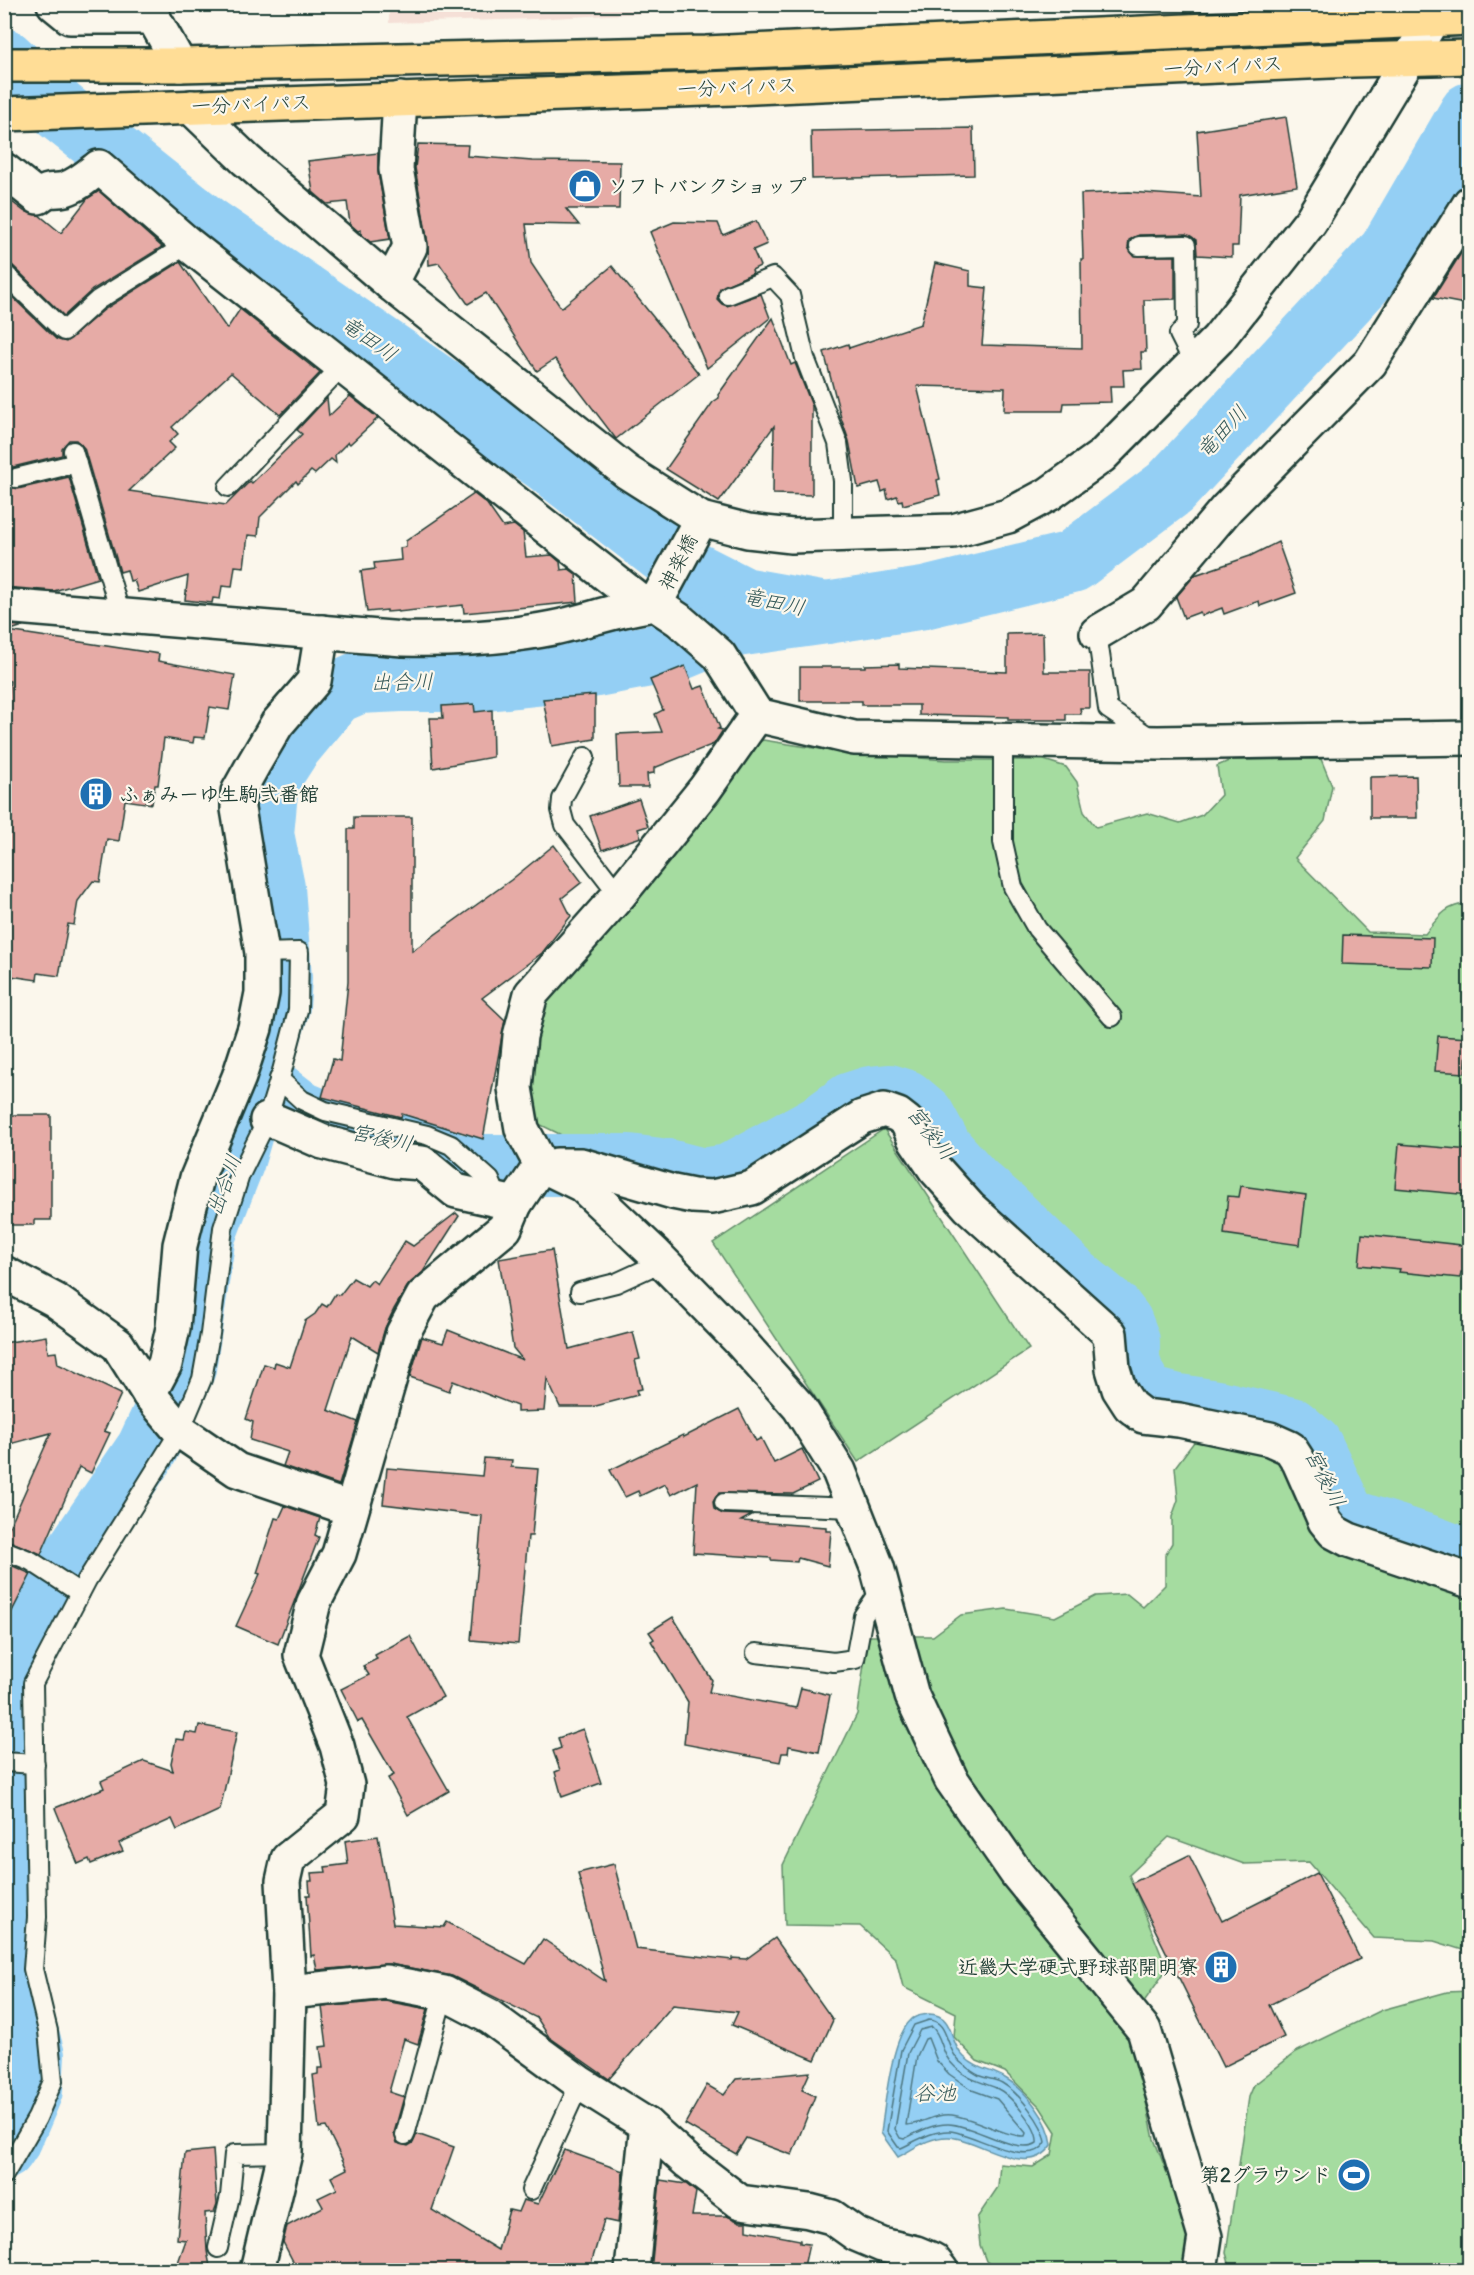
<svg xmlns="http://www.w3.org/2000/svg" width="1474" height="2275" viewBox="0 0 1474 2275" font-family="Delius,'Klee One',sans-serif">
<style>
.built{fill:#f5e0d7}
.green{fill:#a5dca0;stroke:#628c6a;stroke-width:1.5}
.water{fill:#94cff4;stroke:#6595a7;stroke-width:1.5}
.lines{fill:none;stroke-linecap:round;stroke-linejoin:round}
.shore{stroke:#4e7781;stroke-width:1.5}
.river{stroke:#94cff4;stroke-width:62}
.building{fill:#e6aba6;stroke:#1f3d34;stroke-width:1.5}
.service-casing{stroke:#1f3d34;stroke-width:22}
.minor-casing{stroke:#1f3d34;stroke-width:38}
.tertiary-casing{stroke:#1f3d34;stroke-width:38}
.trunk-casing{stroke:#1f3d34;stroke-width:38}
.service{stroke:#fbf7ec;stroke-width:18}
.minor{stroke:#fbf7ec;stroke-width:33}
.tertiary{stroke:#fbf7ec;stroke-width:33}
.trunk{stroke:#ffdd96;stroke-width:33}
.labels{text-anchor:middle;stroke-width:4.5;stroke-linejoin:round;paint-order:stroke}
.street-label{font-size:20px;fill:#1f3d34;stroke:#fbf7ec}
.poi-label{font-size:20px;font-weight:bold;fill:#1f3d34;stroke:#fbf7ec;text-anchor:start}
.water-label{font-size:21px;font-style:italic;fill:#365a5a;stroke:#fbf7ec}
</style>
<rect width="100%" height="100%" fill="#fbf7ec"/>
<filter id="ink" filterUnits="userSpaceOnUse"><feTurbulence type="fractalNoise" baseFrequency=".0167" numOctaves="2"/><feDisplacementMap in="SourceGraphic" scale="12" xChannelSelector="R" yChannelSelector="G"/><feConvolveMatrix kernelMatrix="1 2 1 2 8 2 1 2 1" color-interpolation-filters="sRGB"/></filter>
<g filter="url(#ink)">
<polygon class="built" points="389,4 793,4 793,5 533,19 389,23"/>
<g class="green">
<path d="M 763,740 L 839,752 L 946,760 L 1044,760 L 1066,767 L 1077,782 L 1084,812 L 1096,827 L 1147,813 L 1180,823 L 1202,815 L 1221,795 L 1217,766 L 1231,760 L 1321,759 L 1332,786 L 1325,821 L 1295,858 L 1368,932 L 1425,934 C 1440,915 1445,906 1469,903 L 1469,1556 L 1362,1518 L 1348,1510 L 1323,1454 L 1305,1427 L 1252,1410 L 1180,1400 L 1150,1391 L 1140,1379 L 1137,1339 L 1124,1312 L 1013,1215 L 954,1155 L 926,1103 L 890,1085 L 856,1094 L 728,1168 L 690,1170 L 652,1156 L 617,1155 L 586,1147 L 539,1124 L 531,1089 L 535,1024 L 556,982 L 748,750 Z"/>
<polygon points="884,1129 1029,1349 858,1462 713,1243"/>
<polygon points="1197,1438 1245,1448 1282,1460 1308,1517 1469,1595 1469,1952 1434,1941 1374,1938 1309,1862 1244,1864 1169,1837 1129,1875 1167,1969 1124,2030 1134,2046 1154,2139 1193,2241 1183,2270 998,2270 986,2261 980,2245 977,2218 998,2187 1000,2164 1033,2167 1052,2155 1056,2132 1040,2107 1005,2072 977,2061 954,2037 956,2013 903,1987 896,1959 860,1926 785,1925 783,1865 857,1714 868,1636 933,1636 961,1615 1006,1609 1055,1617 1096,1596 1127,1594 1143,1607 1165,1585 1165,1555 1172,1543 1172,1517 1178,1500 1175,1467"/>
<polygon points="1469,1991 1469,2270 1231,2270 1226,2253 1249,2097 1254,2085 1296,2052 1382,2010 1447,1992"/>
</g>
<path class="water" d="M 929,2014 C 956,2015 948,2043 964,2057 C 979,2071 991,2069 1005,2078 C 1026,2090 1050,2121 1052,2145 C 1028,2181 981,2139 949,2137 C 931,2136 913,2149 898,2157 L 881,2133 C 885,2105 891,2038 911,2020 C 915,2015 923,2015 929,2014 Z"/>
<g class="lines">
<g class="shore">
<path d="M 929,2020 C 949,2021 945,2049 960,2062 C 966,2067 973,2073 980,2076 C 987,2079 995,2079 1002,2083 C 1019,2093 1043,2123 1046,2142 C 1031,2171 974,2133 950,2131 C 933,2130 916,2141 901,2148 L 898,2147 L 887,2131 L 901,2050 L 914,2025 Z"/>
<path d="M 932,2027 C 943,2037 940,2054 955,2067 C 968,2080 980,2081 996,2088 C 1010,2094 1039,2128 1037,2143 C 1017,2156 973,2124 948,2124 C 932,2124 918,2132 904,2139 L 900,2138 L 895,2129 L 908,2053 L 920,2030 Z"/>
<path d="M 928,2038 L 937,2061 L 949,2074 L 972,2090 L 997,2099 L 1026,2133 L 1025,2136 C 1006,2137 975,2118 952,2115 C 934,2113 921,2125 906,2125 L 917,2056 L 925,2039 Z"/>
</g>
<g class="river">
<polyline points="4,59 59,110 205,226 546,461 684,568 743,598 826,613 924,598 1072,562 1170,488 1389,252 1470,113"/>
<polyline points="257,1078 301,1112 348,1131 421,1145 453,1165 629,1165 668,1170 703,1179 729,1175 822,1124 851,1103 870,1097 889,1095 905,1100 924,1116 942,1149 973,1184 1003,1210 1073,1278 1112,1310 1122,1323 1129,1341 1129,1361 1134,1376 1141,1389 1151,1398 1174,1404 1217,1411 1291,1428 1312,1446 1346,1519 1430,1546 1470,1561"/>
<polyline points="4,2149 12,2137 32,2090 34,2056 12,1975 16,1856 12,1732 8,1675 57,1581 147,1449 185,1368 205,1235 234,1160 279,1006 281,978 274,888 263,834 268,781 290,747 335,693 358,683 401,681 477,681 564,672 676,651 736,626 826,613"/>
</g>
</g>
<g class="building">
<polygon points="1286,117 1297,186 1240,195 1238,246 1232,246 1232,257 1197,255 1196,240 1186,234 1139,235 1129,240 1128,247 1134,256 1175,256 1175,299 1144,300 1146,352 1141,352 1142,369 1123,370 1124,386 1110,386 1111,402 1064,403 1063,411 1004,411 1005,388 917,386 940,479 937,480 940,495 903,505 902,500 899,501 897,496 888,499 886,490 882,492 879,482 858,488 849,441 841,418 824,352 848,344 849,348 921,324 935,263 970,271 970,286 987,288 982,345 1082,348 1081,259 1083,259 1081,194 1129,192 1201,197 1197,131"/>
<polygon points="973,128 974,175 812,179 811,131"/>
<polygon points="418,144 468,145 467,156 532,161 620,162 619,209 566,209 579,225 526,224 531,263 561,308 612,266 699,374 616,439 555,359 537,371 486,293 468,304 439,263 429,265 428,244 415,168"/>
<polygon points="378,153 378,172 390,239 370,242 361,234 361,230 358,231 350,224 347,202 327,204 313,192 308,161"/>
<polygon points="99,191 162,247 92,290 64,316 12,265 4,262 4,196 24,211 39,215 61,233 88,198"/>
<polygon points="756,221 767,244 753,250 760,266 752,270 753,273 720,288 717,299 722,304 727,306 761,294 770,318 707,368 650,232 674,222 718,223 723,235"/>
<polygon points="1470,239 1470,305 1433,298"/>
<polygon points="180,262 227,329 240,309 320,373 280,415 231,373 172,427 178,434 169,442 175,448 129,491 226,505 250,481 252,483 302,434 297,430 327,398 329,416 350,396 378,418 350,444 348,442 335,455 336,463 331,459 315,474 311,471 298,484 296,481 260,517 258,536 248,535 244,567 235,566 232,587 222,586 220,599 213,598 212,603 185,600 188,576 138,592 134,580 130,581 127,570 120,572 84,448 76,440 69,440 62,448 62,455 13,467 8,470 5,480 8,486 18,489 69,477 98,578 54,591 4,587 4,289 56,339 66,342 105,309"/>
<polygon points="773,318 791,365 795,363 812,406 812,495 773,494 774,426 719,502 666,469 713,402 719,398 718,395"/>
<polygon points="474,494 487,504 503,527 514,525 523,532 526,557 552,555 560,562 561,570 569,569 576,574 578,602 464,613 463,605 398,612 398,611 387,612 387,610 367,612 361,571 375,569 374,563 401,560 400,548 406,547 406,541"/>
<polygon points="1278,542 1296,593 1260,606 1259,601 1224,614 1222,608 1201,616 1200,612 1184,618 1176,597 1195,575 1250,556"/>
<polygon points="4,625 23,626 8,631 159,654 158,661 235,675 229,710 210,707 205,738 194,737 193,743 164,738 158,785 155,785 152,804 125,800 119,841 107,839 100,882 93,881 78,901 74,925 68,924 59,976 38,973 37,980 4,975 4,728 10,681 4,680"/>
<polygon points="1043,633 1044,672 1090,672 1090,708 1080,708 1081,714 1066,714 1066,720 1008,720 1008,717 919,715 919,705 862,705 862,701 800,701 800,667 865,667 865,665 899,664 899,668 1007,672 1007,634"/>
<polygon points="685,666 694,689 703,686 720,728 718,729 723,730 714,744 654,768 654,773 647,774 648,787 619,787 617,734 662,732 655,714 663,710 650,680"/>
<polygon points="595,695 595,739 552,746 543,699"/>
<polygon points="474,704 475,712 492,710 493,757 433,768 430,718 443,718 442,706"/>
<polygon points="1416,776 1417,818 1370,818 1370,777"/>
<polygon points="639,799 648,826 638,829 641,837 602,850 590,816"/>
<polygon points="354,817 412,817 412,951 511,880 554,845 582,882 562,898 571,916 542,953 482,998 505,1020 483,1139 402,1114 401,1117 322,1097 333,1059 340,1061 348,982 348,829 354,829"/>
<polygon points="1343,935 1433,938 1432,967 1342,964"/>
<polygon points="1438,1036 1468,1038 1465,1073 1435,1071"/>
<polygon points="4,1115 51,1115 51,1220 34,1220 34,1225 4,1225"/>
<polygon points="1399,1144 1470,1150 1470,1195 1395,1188"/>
<polygon points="1241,1186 1306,1195 1300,1245 1224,1234 1228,1196 1239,1197"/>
<polygon points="456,1213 459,1216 423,1272 407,1287 394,1309 385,1328 378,1352 352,1336 328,1410 358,1422 339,1485 283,1466 288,1452 250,1440 253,1422 246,1419 264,1364 274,1367 275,1362 290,1367 305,1321 315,1314 322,1304 327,1307 335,1294 340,1295 353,1278 367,1286 372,1280 377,1284 405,1241 413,1246"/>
<polygon points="1362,1234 1470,1246 1470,1273 1461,1272 1460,1278 1399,1272 1400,1269 1359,1265"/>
<polygon points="552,1250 569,1349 633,1332 640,1359 635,1360 642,1389 636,1390 638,1395 592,1407 560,1407 547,1379 544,1411 517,1412 517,1406 453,1381 449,1391 410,1377 422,1337 443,1343 448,1330 523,1360 513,1348 499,1259"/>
<polygon points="46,1336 48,1353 56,1352 58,1364 121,1394 104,1431 110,1433 91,1473 79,1467 41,1554 4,1539 51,1433 10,1444 4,1422 4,1343"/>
<polygon points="739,1409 756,1441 761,1438 774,1463 802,1449 818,1482 793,1494 719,1493 713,1502 714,1509 723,1514 752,1515 741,1521 826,1527 826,1531 831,1531 828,1566 798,1558 797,1562 771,1560 771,1558 693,1553 697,1482 671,1495 665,1484 640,1496 638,1491 625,1497 610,1470 683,1435 684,1437"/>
<polygon points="484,1458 512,1460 511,1467 538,1469 532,1536 528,1536 518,1644 471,1640 482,1516 383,1504 387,1468 482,1476"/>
<polygon points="285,1506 320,1518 315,1535 319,1537 278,1644 236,1626 260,1574 257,1573 275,1518 279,1519"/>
<polygon points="4,1562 31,1574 4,1627"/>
<polygon points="673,1617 712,1680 709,1692 796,1708 801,1688 830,1695 819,1752 789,1746 788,1753 782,1753 780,1762 684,1744 688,1702 651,1641 654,1639 649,1632"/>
<polygon points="410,1636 443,1697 407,1717 449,1791 408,1815 388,1778 394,1775 362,1720 358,1722 341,1689 369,1675 363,1666 377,1659 375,1655"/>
<polygon points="199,1725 237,1732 220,1810 177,1830 172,1819 119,1843 123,1851 91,1864 89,1859 78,1864 55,1808 104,1788 101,1781 144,1761 173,1771 171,1763 176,1739 184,1740 186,1732 197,1734"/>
<polygon points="583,1729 601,1783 562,1797 555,1772 560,1770 553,1751 561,1748 558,1738"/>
<polygon points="378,1836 393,1924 444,1927 447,1922 526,1964 543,1939 605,1981 578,1873 614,1864 636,1949 732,1960 732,1958 746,1959 775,1938 833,2020 815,2060 732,2025 738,2012 673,2005 609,2079 549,2037 537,2018 452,1976 389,1964 317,1970 314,1955 311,1956 307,1895 310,1895 309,1881 312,1881 311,1873 326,1872 325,1867 348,1864 345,1841"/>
<polygon points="1189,1855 1222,1921 1317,1873 1360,1959 1269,2005 1284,2037 1223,2067 1132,1883"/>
<polygon points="385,2001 428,2009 418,2044 404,2039 389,2092 404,2097 394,2133 397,2143 408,2146 413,2143 417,2134 454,2147 432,2210 498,2250 509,2210 518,2212 523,2200 538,2204 564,2150 623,2171 618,2223 604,2220 589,2271 364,2271 360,2261 342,2271 298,2271 283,2242 287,2226 323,2207 318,2198 337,2189 331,2177 347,2169 326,2127 319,2128 313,2075 318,2074 318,2068 323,2068 320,2047 327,2046 322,2007"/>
<polygon points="810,2072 802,2090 815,2096 792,2155 746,2138 736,2154 685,2124 707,2085 724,2095 736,2079"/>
<polygon points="213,2150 217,2204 214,2212 205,2213 207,2251 211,2271 175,2271 186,2240 177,2239 185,2153"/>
<polygon points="660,2180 686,2184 696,2192 692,2216 727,2216 740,2222 747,2222 747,2230 800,2240 800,2243 809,2244 803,2271 651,2271"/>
</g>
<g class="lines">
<g class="service-casing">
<g id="service">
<polyline points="1139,246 1186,245 1187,325 1179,334 1194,364"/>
<polyline points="4,273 64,331 98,300 188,244"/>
<polyline points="728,295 773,277 790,295 805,358 838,443 843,481 843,534"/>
<polyline points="73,451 121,616"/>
<polyline points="16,478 77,463"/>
<polyline points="228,487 343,365"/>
<polyline points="1097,633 1108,709 1154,740"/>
<polyline points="1003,741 1003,842 1013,887 1037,929 1112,1017"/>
<polyline points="585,757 562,799 561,810 565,825 619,895"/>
<polyline points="279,1079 302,1100 325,1111 427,1135 451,1145 490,1180 499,1201"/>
<polyline points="580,1292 616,1283 662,1262"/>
<polyline points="724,1503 854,1508"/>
<polyline points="4,1550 31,1561 80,1593"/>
<polyline points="756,1653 834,1662 855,1659 863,1616 883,1587"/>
<polyline points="4,1762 35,1764"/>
<polyline points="405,2135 444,1993"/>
<polyline points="4,2175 37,2118 53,2081 48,2031 33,1969 37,1917 33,1683 87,1580 180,1431 202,1379 210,1334 223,1228 240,1175 267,1120 282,1071 298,1010 299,952 262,953"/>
<polyline points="531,2190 580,2083"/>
<polyline points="218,2248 230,2196 234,2154 285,2153"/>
</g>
</g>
<g class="minor-casing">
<g id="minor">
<polyline points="54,4 70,17 153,17 180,65"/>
<polyline points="191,107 246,160 391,284 627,472 701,519 748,531 792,536 953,531 1008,516 1049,494 1102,456 1218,339 1310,222 1442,4"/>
<path d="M 4,170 L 38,197 C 50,187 53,192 65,189 C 78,185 89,175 99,167 L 188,244 L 645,605"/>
<polyline points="391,284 410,247 396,169 400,99"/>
<polyline points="655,604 701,519"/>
<polyline points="1097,633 1146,604 1227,508 1370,363 1470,203"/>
<polyline points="757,715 705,789 619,895 531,994 520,1036 515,1088 522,1129 541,1165 582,1185 655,1254 739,1340 799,1407 839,1471 877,1567 912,1696 951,1779 1017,1874 1144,2030 1205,2237 1200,2270"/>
<polyline points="267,1120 277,1122 323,1142 395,1161 422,1163 456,1191 515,1204"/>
<polyline points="557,1165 581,1165 673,1192 693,1196 712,1197 752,1188 862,1117 884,1110 898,1115 907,1122 914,1138 935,1169 969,1207 1110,1334 1113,1369 1119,1389 1130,1406 1143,1416 1179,1420 1270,1439 1290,1448 1299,1462 1325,1521 1334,1532 1349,1540 1470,1581"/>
<polyline points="4,1273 55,1300 118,1345 149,1394 180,1431 237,1470 351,1509"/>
<polyline points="149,1394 165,1364 173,1328 180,1245 197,1178 239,1077 255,1028 262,993 262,953 238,809 238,792 253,765 277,724 314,681 322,632"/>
<polyline points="289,1992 386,1982 444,1993 490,2017 580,2083 647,2125 688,2162 740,2202 809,2211 832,2217 856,2234 882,2245 916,2253 933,2260 941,2270"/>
<polyline points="257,2270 285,2153 289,1992 283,1881 288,1859 343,1815 347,1785 337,1746 301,1655 314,1602 339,1554 403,1333 423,1296 505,1228 515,1204 541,1165"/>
<polyline points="632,2270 647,2125"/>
</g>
</g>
<g class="tertiary-casing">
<path id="tertiary" d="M 4,606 L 403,639 C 454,640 503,638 553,628 C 587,621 620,608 655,604 L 679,620 L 719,655 L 757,715 L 854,738 L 1158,743 L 1470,738"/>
</g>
<g class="trunk-casing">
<g id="trunk">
<polyline points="4,65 180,65 706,53 1470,18"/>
<polyline points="4,114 733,88 1353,60 1470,57"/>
</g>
</g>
<use href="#service" class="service"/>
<use href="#minor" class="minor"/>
<use href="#tertiary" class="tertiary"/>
<use href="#trunk" class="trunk"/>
</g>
</g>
<defs>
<g id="shop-disc" transform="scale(1.725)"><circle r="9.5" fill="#1f6fb2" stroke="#fbf7ec"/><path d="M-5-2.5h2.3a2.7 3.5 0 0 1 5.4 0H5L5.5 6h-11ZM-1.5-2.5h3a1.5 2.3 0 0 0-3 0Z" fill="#fff"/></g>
<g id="building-disc" transform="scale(1.725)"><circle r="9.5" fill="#1f6fb2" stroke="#fbf7ec"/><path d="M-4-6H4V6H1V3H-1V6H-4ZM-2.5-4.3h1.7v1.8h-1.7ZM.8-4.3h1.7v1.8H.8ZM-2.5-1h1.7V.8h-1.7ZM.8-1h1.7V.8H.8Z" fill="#fff"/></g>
<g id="stadium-disc" transform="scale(1.725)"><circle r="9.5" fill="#1f6fb2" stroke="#fbf7ec"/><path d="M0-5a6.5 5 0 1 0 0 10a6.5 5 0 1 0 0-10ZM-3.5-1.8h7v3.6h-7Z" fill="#fff"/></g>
</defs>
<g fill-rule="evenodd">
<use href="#shop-disc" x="585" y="186"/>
<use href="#building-disc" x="96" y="794"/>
<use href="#building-disc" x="1221" y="1967"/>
<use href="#stadium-disc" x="1354" y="2175"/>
</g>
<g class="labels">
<g class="street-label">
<text transform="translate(1223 66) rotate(-3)" y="7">一分バイパス</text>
<text transform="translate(737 87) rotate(-2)" y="7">一分バイパス</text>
<text transform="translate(251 104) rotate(-2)" y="7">一分バイパス</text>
<text transform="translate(678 562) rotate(-63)" y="7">神楽橋</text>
</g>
<g class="poi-label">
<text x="608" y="193">ソフトバンクショップ</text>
<text x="119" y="801">ふぁみーゆ生駒弐番館</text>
<text x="1198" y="1974" text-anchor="end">近畿大学硬式野球部開明寮</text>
<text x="1331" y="2182" text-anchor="end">第2グラウンド</text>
</g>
<g class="water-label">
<text transform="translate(369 339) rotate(35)" y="7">竜田川</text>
<text transform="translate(1222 432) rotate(-47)" y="7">竜田川</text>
<text transform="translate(774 602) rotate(12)" y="7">竜田川</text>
<text transform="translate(402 682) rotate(-1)" y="7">出合川</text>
<text transform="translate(931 1133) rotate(52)" y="7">宮後川</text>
<text transform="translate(382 1138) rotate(12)" y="7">宮後川</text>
<text transform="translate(224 1185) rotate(-70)" y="7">出合川</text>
<text transform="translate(1325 1478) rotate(63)" y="7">宮後川</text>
<text x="935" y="2100">谷池</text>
</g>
</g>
<rect width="1474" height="2275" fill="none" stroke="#fbf7ec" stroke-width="24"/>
<rect x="12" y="12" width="1450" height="2251" fill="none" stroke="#1f3d34" stroke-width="2" filter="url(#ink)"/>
</svg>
